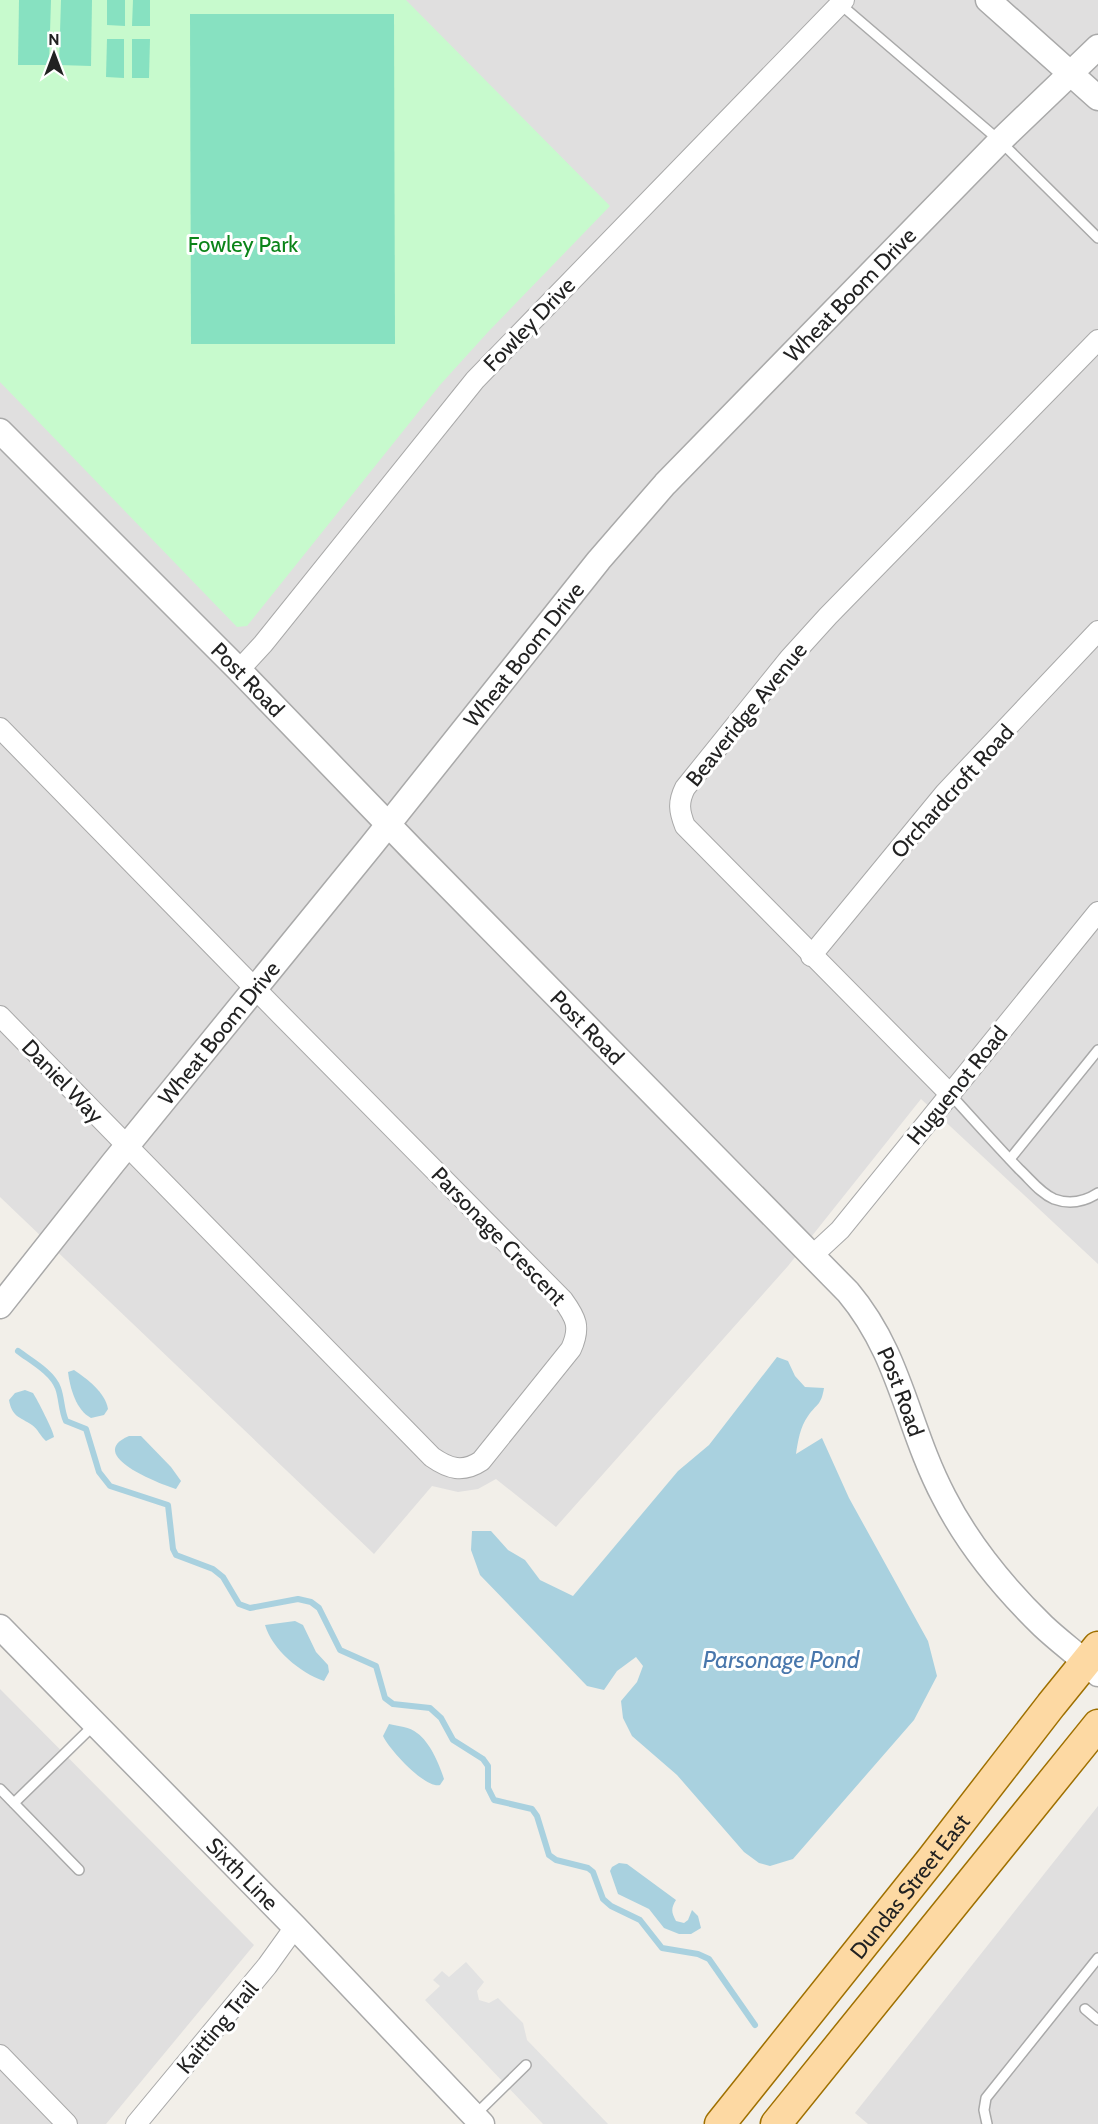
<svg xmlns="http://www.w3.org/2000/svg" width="1098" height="2124" viewBox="0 0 1098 2124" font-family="Cabin,sans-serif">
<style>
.residential{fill:#e0dfdf}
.park{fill:#c7facd}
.pitch{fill:#87e1c1}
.parking{fill:#e2e2e2}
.water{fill:#a9d1df}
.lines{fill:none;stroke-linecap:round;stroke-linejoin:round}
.stream{stroke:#a9d1df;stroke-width:6}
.service-casing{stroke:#a9a9a9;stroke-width:12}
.minor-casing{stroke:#a9a9a9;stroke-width:22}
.tertiary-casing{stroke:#a9a9a9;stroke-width:27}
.primary-casing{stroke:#9f7000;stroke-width:33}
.service{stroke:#fff;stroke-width:9}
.minor{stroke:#fff;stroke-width:20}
.tertiary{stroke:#fff;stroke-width:24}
.primary{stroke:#fdd9a3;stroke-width:30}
.labels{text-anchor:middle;stroke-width:6;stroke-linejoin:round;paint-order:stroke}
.park-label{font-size:22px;fill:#0b8419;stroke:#fff}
.street-label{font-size:22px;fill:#222;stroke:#fff}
.water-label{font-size:24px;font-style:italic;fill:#4977ac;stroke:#fff}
</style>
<rect width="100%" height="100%" fill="#f2efe9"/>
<g class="residential">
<polygon points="0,0 1098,0 1098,1264 921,1099 788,1266 556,1527 496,1479 478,1489 458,1492 432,1486 374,1554 0,1197"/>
<polygon points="0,1689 254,1945 106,2124 0,2124"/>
<polygon points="1098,1806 1098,2124 868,2124 855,2113"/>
</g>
<polygon class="park" points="0,0 406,0 610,206 488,332 440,385 247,626 237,627 0,382"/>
<g class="pitch">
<polygon points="19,0 51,0 49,65 18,65"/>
<polygon points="61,0 92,0 91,66 59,65"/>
<polygon points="107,0 125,0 125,26 107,25"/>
<polygon points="133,0 150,0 150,26 132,26"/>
<polygon points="190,14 394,14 395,344 191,344"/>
<polygon points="107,39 124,39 124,78 106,77"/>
<polygon points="132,39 150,39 149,78 132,78"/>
</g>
<polygon class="parking" points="466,1962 484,1982 477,1991 479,2000 489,2003 498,1998 523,2023 527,2040 608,2124 543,2124 425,2000 440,1986 433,1980 442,1971 449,1977"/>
<g class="water">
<path d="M 777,1357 L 788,1361 L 795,1376 L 805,1387 L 824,1388 C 821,1406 817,1403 808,1416 C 800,1427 798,1441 796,1454 L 822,1438 L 849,1498 L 928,1641 L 937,1676 L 914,1720 L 793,1859 L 770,1866 L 759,1863 L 744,1852 L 677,1775 L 632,1736 L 623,1718 L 621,1701 L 637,1682 L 643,1666 L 636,1657 L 617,1671 L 604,1690 L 587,1686 L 480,1575 L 471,1550 L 472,1531 L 491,1531 L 508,1550 L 525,1560 L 540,1580 L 573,1596 L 678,1471 L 709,1445 Z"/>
<path d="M 74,1370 C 87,1379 105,1392 108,1409 L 104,1415 L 91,1418 C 76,1410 70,1388 68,1372 Z"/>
<path d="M 25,1390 L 33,1393 C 37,1399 54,1432 54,1437 L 46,1441 C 40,1436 38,1429 32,1425 C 20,1417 12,1417 9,1400 L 15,1393 Z"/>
<path d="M 129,1436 L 141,1436 L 171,1467 L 181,1481 L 176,1489 C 160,1484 84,1455 129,1436 Z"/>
<path d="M 295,1621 L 303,1625 L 316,1652 L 328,1665 L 329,1672 L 324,1681 C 300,1673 272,1649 265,1625 Z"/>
<path d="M 389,1724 C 398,1726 410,1727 417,1733 C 430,1742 439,1764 444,1779 L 440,1785 C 425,1789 389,1749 383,1736 Z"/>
<path d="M 619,1863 L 627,1864 L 676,1900 C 671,1908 671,1912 676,1921 L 684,1923 L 688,1920 L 692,1910 L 698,1916 L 701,1928 L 691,1934 L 679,1934 L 664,1928 L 649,1909 L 618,1894 L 610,1871 L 612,1867 Z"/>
</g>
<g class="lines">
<path class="stream" d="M 18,1351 C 31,1361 52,1372 58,1388 C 62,1399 61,1410 66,1421 L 86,1429 L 99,1472 L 110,1486 L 168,1505 L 173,1549 L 176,1555 L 213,1569 L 223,1577 L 239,1604 L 250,1608 L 298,1599 L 311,1602 L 319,1608 L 340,1650 L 376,1666 L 385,1698 L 393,1704 L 430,1708 L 441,1718 L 453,1740 L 483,1759 L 488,1766 L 488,1788 L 494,1800 L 532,1809 L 537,1816 L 549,1855 L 556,1860 L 588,1868 L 593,1872 L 603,1899 L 611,1906 L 640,1920 L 662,1948 L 698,1954 L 709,1959 L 755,2025"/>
<g class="service-casing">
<g id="service">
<polyline points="840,4 1000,141 1098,238"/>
<path d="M 950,1094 C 973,1119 995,1144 1019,1169 C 1030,1179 1040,1193 1054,1199 C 1070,1205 1084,1202 1098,1193"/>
<polyline points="1010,1159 1098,1050"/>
<polyline points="0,1789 79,1870"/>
<polyline points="14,1803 95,1724"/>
<polyline points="1085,2009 1098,2020"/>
<polyline points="474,2116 526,2065"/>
<polyline points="987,2124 984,2110 986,2098 1098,1958"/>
</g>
</g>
<g class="minor-casing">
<g id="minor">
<polyline points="239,670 263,644 475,380 844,0"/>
<path d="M 0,728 L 281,1015 L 563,1300 C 576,1318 581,1327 571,1349 L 481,1461 C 463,1473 449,1469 432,1457 L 0,1016"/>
<polyline points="811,956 945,793 1098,631"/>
<path d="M 950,1094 L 685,826 C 679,811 678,802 685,788 L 789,659 L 828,616 L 1098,340"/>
<polyline points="813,1255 840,1230 1098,912"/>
<polyline points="0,2055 67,2124"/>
<polyline points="136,2124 267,1966 295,1927"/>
</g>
</g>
<g class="tertiary-casing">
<g id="tertiary">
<polyline points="988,0 1098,98"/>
<path id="s1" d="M 0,431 L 239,670 L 413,850 L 848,1292 C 901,1355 907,1427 944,1497 C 969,1546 1004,1588 1043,1626 C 1061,1643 1081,1657 1098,1674"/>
<path id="s2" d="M 0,1306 L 113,1163 L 371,846 L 599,560 L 665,484 L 1000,141 L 1098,47"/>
<path id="s3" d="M 0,1627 L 295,1927 L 482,2124"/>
</g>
</g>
<g class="primary-casing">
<g id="primary">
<path id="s4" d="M 720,2124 L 931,1860 L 1051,1705 L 1098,1647"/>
<polyline points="776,2124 1098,1725"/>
</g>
</g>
<use href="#service" class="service"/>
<use href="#minor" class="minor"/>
<use href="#tertiary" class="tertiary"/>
<use href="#primary" class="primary"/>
</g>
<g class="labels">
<g class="park-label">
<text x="243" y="252">Fowley Park</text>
</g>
<g class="street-label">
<text dy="8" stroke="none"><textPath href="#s2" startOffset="1322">Wheat Boom Drive</textPath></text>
<text transform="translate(529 324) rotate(-46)" y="8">Fowley Drive</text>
<text dy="8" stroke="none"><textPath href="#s2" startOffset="836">Wheat Boom Drive</textPath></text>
<text dy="8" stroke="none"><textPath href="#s1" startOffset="351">Post Road</textPath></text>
<text transform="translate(746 714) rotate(-51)" y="8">Beaveridge Avenue</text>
<text transform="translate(952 791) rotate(-48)" y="8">Orchardcroft Road</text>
<text dy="8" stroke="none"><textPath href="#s1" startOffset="837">Post Road</textPath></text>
<text dy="8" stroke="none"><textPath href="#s2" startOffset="350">Wheat Boom Drive</textPath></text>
<text transform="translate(63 1081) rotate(46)" y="8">Daniel Way</text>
<text transform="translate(957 1085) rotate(-51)" y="8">Huguenot Road</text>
<text transform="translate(499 1236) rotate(46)" y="8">Parsonage Crescent</text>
<text dy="8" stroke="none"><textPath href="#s1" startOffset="1322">Post Road</textPath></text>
<text dy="8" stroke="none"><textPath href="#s3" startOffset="346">Sixth Line</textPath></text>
<text dy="8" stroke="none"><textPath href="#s4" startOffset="304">Dundas Street East</textPath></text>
<text transform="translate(217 2027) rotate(-50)" y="8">Kaitting Trail</text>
</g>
<g class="water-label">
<text x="781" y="1668">Parsonage Pond</text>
</g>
</g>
<g transform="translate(54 54)" stroke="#ffffff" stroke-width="4.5" paint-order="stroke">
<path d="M0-4.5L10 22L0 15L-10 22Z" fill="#222222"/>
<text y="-9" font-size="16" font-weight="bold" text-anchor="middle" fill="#222222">N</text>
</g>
</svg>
